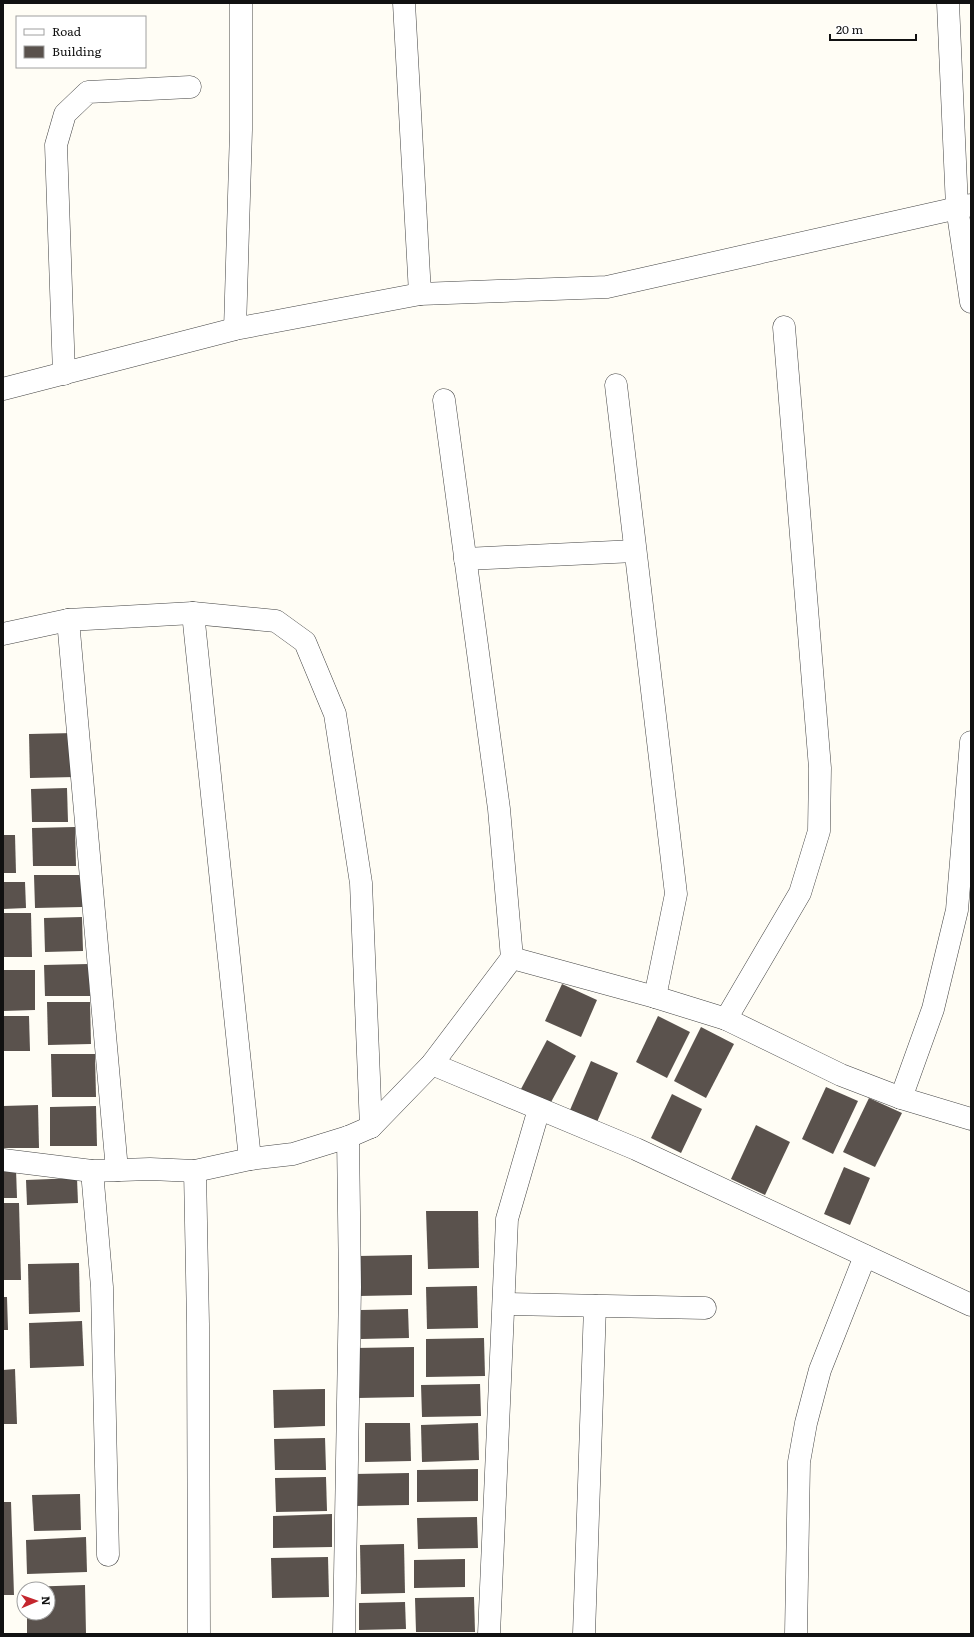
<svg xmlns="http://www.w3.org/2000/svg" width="974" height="1637" viewBox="0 0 974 1637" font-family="Literata,serif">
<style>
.building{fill:#5a524d}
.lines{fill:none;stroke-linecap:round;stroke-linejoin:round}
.street-casing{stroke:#444;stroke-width:23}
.street{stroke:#fff;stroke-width:22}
</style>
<rect width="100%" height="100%" fill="#fffdf5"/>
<g class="building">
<polygon points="74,733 75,777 30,778 29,734"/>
<polygon points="67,788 68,822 32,822 31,789"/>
<polygon points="75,827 76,866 33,866 32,828"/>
<polygon points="3,835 15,835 16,873 3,873"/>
<polygon points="34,875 82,875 82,907 35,908"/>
<polygon points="3,882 25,882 26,908 3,909"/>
<polygon points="3,913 31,913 32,957 3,957"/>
<polygon points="82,917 83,951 45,952 44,918"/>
<polygon points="89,964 90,996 45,996 44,965"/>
<polygon points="3,970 35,970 35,1010 3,1011"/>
<polygon points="562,984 597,1000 581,1037 545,1021"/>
<polygon points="47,1002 90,1002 91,1044 48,1045"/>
<polygon points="3,1016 29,1016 30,1051 3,1051"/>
<polygon points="658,1016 690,1032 667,1078 636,1062"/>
<polygon points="701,1027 734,1044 706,1098 674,1081"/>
<polygon points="547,1040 576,1056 550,1104 521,1089"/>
<polygon points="51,1054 95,1054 96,1097 52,1097"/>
<polygon points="591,1061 618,1073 597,1122 570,1110"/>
<polygon points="826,1087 858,1101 833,1154 802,1139"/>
<polygon points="672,1094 702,1109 681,1153 651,1138"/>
<polygon points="869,1098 902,1113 875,1167 843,1152"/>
<polygon points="38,1105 39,1148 3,1148 3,1106"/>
<polygon points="96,1106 97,1146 50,1146 50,1107"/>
<polygon points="756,1125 790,1142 765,1195 731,1179"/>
<polygon points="844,1167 870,1178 850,1225 824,1214"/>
<polygon points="3,1169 16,1169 17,1198 3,1198"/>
<polygon points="77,1178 78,1203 27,1205 26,1180"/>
<polygon points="3,1203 19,1203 21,1280 3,1280"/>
<polygon points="426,1211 478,1211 479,1268 428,1269"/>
<polygon points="412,1255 412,1295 359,1296 358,1256"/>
<polygon points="79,1263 80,1312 29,1314 28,1264"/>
<polygon points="477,1286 478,1328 427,1329 426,1287"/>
<polygon points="3,1297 7,1297 8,1330 3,1330"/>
<polygon points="408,1309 409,1338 361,1339 361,1310"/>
<polygon points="82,1321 84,1366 30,1368 29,1323"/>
<polygon points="484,1338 485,1376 426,1377 426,1339"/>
<polygon points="414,1347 414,1397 357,1398 355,1348"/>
<polygon points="15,1369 17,1424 3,1424 3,1370"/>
<polygon points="480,1384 481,1416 422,1417 421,1385"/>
<polygon points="325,1389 325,1426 274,1428 273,1390"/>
<polygon points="365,1423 410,1423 411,1461 365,1462"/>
<polygon points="478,1423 479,1460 422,1462 421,1425"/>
<polygon points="325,1438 326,1470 275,1470 274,1439"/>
<polygon points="478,1469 478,1501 417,1502 417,1470"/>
<polygon points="409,1473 409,1505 355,1506 354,1474"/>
<polygon points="326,1477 327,1511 276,1512 275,1478"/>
<polygon points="80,1494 81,1530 34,1531 32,1495"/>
<polygon points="3,1502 11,1502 14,1595 3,1595"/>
<polygon points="332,1514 332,1547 273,1548 273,1516"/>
<polygon points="477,1517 478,1548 418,1549 417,1518"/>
<polygon points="86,1537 87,1572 27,1574 26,1540"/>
<polygon points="404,1544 405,1593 361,1594 360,1545"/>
<polygon points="328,1557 329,1597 272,1598 271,1558"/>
<polygon points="465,1559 465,1587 414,1588 414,1560"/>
<polygon points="85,1585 86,1634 27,1634 27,1613 48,1613 48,1589 26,1589 26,1587"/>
<polygon points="474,1597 475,1632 416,1632 415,1598"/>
<polygon points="405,1602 406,1629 359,1630 359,1603"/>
</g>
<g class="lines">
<g class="street-casing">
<g id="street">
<polyline points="404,3 420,294"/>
<polyline points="948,3 957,207 971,302"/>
<polyline points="235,329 241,130 241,3"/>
<polyline points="64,374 56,145 65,114 88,92 190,87"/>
<polyline points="616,385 676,894 655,997"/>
<polyline points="3,389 235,329 420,294 607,287 971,205"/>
<polyline points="444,400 499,809 512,958"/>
<polyline points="465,559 635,551"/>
<polyline points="193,613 250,1159"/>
<polyline points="68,620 117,1170"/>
<polyline points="3,634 68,620 193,613 276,621 305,642 335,714 361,883 371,1127"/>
<polyline points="726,1019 800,893 819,831 820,768 784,327"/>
<polyline points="432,1064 636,1149 971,1305"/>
<polyline points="901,1098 933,1009 957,910 971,742"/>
<polyline points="3,1160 92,1171 150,1169 195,1171 250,1159 293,1154 348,1137 371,1127 432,1064 512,958 655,997 726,1019 841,1075 901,1098 971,1119"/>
<polyline points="92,1171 102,1287 108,1555"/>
<polyline points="195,1171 198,1324 199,1634"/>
<polyline points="505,1304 705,1308"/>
<polyline points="344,1634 350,1287 348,1137"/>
<polyline points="489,1634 507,1219 539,1109"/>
<polyline points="584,1634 595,1306"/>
<polyline points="796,1634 799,1462 806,1423 820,1370 865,1256"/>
</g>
</g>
<use href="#street" class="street"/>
</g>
<rect width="974" height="1637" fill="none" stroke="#111111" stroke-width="8"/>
<rect x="16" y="16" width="130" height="52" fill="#ffffff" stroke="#a0a0a0"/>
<rect x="24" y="29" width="20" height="6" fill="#ffffff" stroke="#a0a0a0"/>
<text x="52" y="36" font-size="12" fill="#111111">Road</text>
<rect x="24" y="46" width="20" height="12" fill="#5a524d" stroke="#a0a0a0"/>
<text x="52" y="56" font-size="12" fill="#111111">Building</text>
<g transform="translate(36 1601) rotate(88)"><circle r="19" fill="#ffffff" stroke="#a0a0a0"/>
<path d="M0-3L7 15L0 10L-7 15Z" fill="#c4262e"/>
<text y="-6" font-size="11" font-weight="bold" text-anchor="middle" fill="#111111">N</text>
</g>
<path d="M830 34v6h86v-6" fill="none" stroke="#111111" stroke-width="2"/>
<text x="836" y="34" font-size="12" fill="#111111" stroke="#ffffff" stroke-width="3" paint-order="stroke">20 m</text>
</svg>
